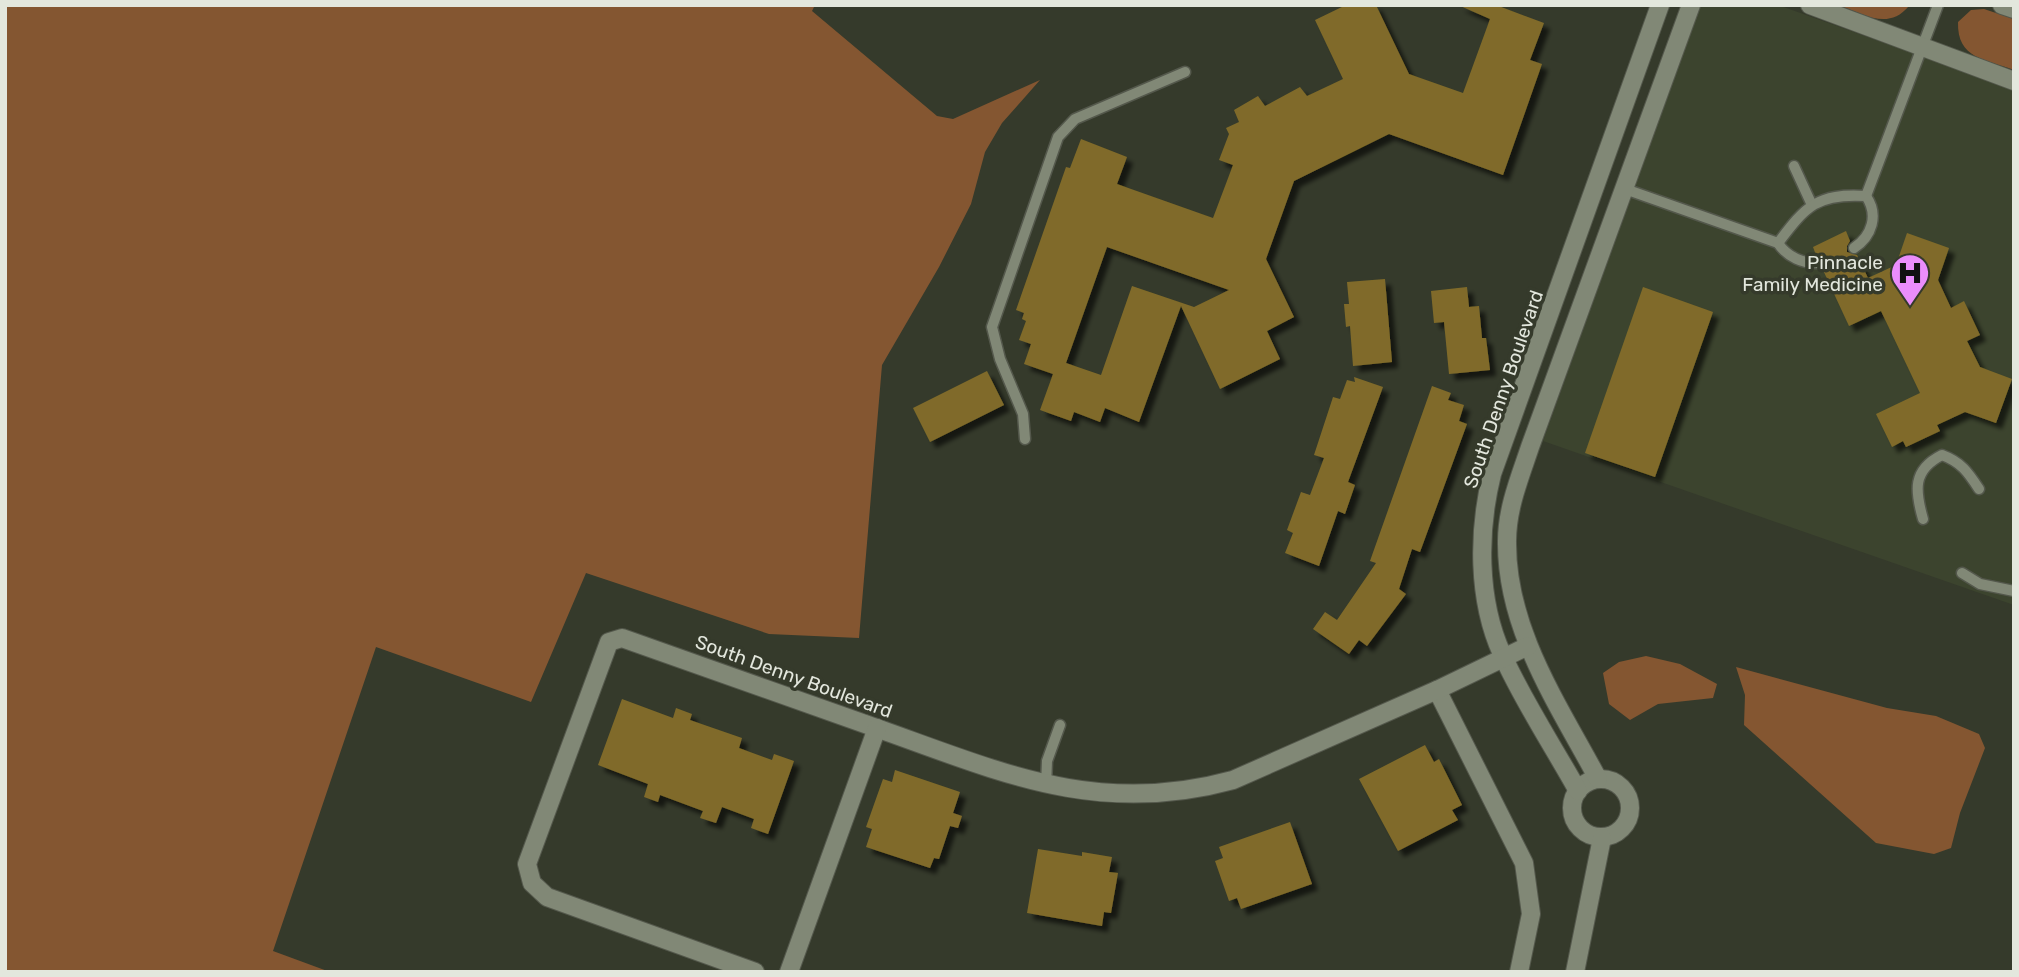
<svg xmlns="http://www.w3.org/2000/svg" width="2019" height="977" viewBox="0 0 2019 977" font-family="Rubik,sans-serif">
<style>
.built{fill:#3c442e}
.green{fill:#845631}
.building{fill:#806b29;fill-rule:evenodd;filter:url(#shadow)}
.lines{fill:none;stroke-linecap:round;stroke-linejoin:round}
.service-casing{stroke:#54584c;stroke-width:13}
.minor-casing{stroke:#54584c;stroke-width:20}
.service{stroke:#818876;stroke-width:10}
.minor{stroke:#818876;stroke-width:18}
.labels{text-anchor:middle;stroke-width:7;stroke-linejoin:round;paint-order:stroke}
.poi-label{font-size:19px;fill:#e3e7dd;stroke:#353a2b;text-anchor:end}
.street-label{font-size:19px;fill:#e3e7dd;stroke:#353a2b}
</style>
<defs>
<filter id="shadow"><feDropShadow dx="6" dy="6" stdDeviation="2" flood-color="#0009"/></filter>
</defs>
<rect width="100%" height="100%" fill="#353a2b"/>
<polygon class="built" points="1699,5 1778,5 2014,89 2014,605 1543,441"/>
<g class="green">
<polygon points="5,5 815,5 812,11 937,116 953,119 1040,80 1002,123 985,152 971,204 939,267 882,365 859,638 769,634 586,573 531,702 376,647 273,951 330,972 5,972"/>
<path d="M 1838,5 L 1909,5 L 1909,6 C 1888,31 1864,14 1838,5 Z"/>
<path d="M 1984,9 L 2014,19 L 2014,70 C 1985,59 1957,59 1958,22 L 1971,10 Z"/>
<polygon points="1646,656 1680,664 1717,684 1713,698 1658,704 1630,720 1609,704 1603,673 1619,662"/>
<polygon points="1736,667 1887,708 1936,716 1979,734 1985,748 1960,813 1951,848 1934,854 1876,843 1744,725 1745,695"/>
</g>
<g class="building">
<path d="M 1346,5 L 1376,5 L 1409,74 L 1463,93 L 1490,19 L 1458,5 L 1496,5 L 1544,23 L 1530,60 L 1542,64 L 1503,175 L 1389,134 L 1294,181 L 1266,259 L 1294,317 L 1267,331 L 1280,359 L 1220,389 L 1181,306 L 1139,422 L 1105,408 L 1100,422 L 1074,412 L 1071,421 L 1040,410 L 1053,374 L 1024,364 L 1031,344 L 1019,340 L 1026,321 L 1022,319 L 1024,313 L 1016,310 L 1066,167 L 1070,168 L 1081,139 L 1127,157 L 1117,184 L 1213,218 L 1233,165 L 1219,160 L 1229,134 L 1226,128 L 1239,122 L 1234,110 L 1258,96 L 1265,106 L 1300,87 L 1307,96 L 1343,79 L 1315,20 ZM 1107,247 L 1229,290 L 1194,307 L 1132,286 L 1101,375 L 1066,363 Z"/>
<polygon points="1846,231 1850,241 1847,246 1847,252 1857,255 1868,278 1896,265 1907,233 1949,248 1938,280 1951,308 1964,301 1980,335 1967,341 1980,367 2012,379 1996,423 1965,412 1937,425 1940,431 1906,447 1903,441 1892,447 1876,414 1920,393 1881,311 1849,326 1823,270 1827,260 1816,255 1813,247"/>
<polygon points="1385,279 1392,362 1353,366 1350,326 1346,327 1344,304 1349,304 1347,282"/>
<polygon points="1467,287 1469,307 1479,306 1482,338 1486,338 1490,370 1449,374 1444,322 1434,323 1431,291"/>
<polygon points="1643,287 1713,312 1655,477 1585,453"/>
<polygon points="987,371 1004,405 930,442 913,408"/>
<polygon points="1354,377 1383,387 1348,482 1355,485 1345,514 1338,511 1319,566 1285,553 1293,533 1287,530 1301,492 1310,495 1324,458 1314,455 1333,397 1340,399 1347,380 1355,382"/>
<polygon points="1432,386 1451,393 1448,400 1464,405 1459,421 1467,424 1420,552 1412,549 1399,589 1406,594 1367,646 1359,640 1349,654 1313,629 1325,612 1337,620 1376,563 1370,561"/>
<polygon points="622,699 673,718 676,708 692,714 690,720 742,738 739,748 772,760 774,754 794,761 768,834 751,828 754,819 722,807 716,823 700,818 703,811 660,795 658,802 644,797 648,784 598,765"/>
<polygon points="1425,745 1434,762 1439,759 1462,805 1452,810 1458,820 1398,851 1359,779"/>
<polygon points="895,770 960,792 953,813 962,816 958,828 950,826 939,859 934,858 930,868 866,847 872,829 866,827 883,779 892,782"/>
<polygon points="1290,822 1312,884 1241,909 1237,898 1229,901 1215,861 1223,858 1219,847"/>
<polygon points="1038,849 1082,856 1082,852 1112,857 1109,872 1118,873 1111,913 1104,912 1102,926 1027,913"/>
</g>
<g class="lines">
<g class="service-casing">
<g id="service">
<polyline points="1794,166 1811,203"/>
<polyline points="1625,189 1778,243"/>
<polyline points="1866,196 1938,5"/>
<path d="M 1820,263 C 1803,264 1787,257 1778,243 C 1806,206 1817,193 1866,196 C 1879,215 1872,236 1854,248"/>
<polyline points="1025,439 1023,414 1000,359 992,327 1058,137 1075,119 1185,72"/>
<path d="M 1923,519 C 1915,491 1912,470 1942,455 C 1961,462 1968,472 1979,489"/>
<polyline points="1962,573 1980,584 2014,591"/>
<polyline points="1046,786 1047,761 1060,725"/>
</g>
</g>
<g class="minor-casing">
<g id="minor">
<polyline points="1810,5 2014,81"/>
<polyline points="2002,5 2014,9"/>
<polyline points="1437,690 1524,863 1531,914 1519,972"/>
<circle cx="1601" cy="808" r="29"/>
<path d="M 1598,779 C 1558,704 1506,629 1507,541 C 1507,508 1520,477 1530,447 L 1691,5"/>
<path d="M 1578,791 C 1553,746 1523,701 1502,654 C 1477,599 1478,530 1492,474 L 1660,5"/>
<path d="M 755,972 L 547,897 L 532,883 L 527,864 L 609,642 L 622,638 C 704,667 786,696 868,725 C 996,770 1095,818 1233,780 L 1437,690 L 1528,646"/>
<polyline points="789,972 877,728"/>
<polyline points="1575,972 1602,838"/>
</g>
</g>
<use href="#service" class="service"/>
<use href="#minor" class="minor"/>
</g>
<defs>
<g id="hospital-pin" transform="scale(2.0125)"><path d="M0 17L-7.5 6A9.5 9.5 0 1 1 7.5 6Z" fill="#ea8dfc" stroke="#353a2b"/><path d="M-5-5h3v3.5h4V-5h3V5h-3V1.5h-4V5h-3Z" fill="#111"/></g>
</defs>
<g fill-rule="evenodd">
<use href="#hospital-pin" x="1910" y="273"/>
</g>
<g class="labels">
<g class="poi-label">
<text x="1883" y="269">Pinnacle<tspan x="1883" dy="22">Family Medicine</tspan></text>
</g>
<g class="street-label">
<text transform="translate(1503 389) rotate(-71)" y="7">South Denny Boulevard</text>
<text transform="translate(794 676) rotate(20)" y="7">South Denny Boulevard</text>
</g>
</g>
<rect width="2019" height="977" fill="none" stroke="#e3e7dd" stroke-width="14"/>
</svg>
